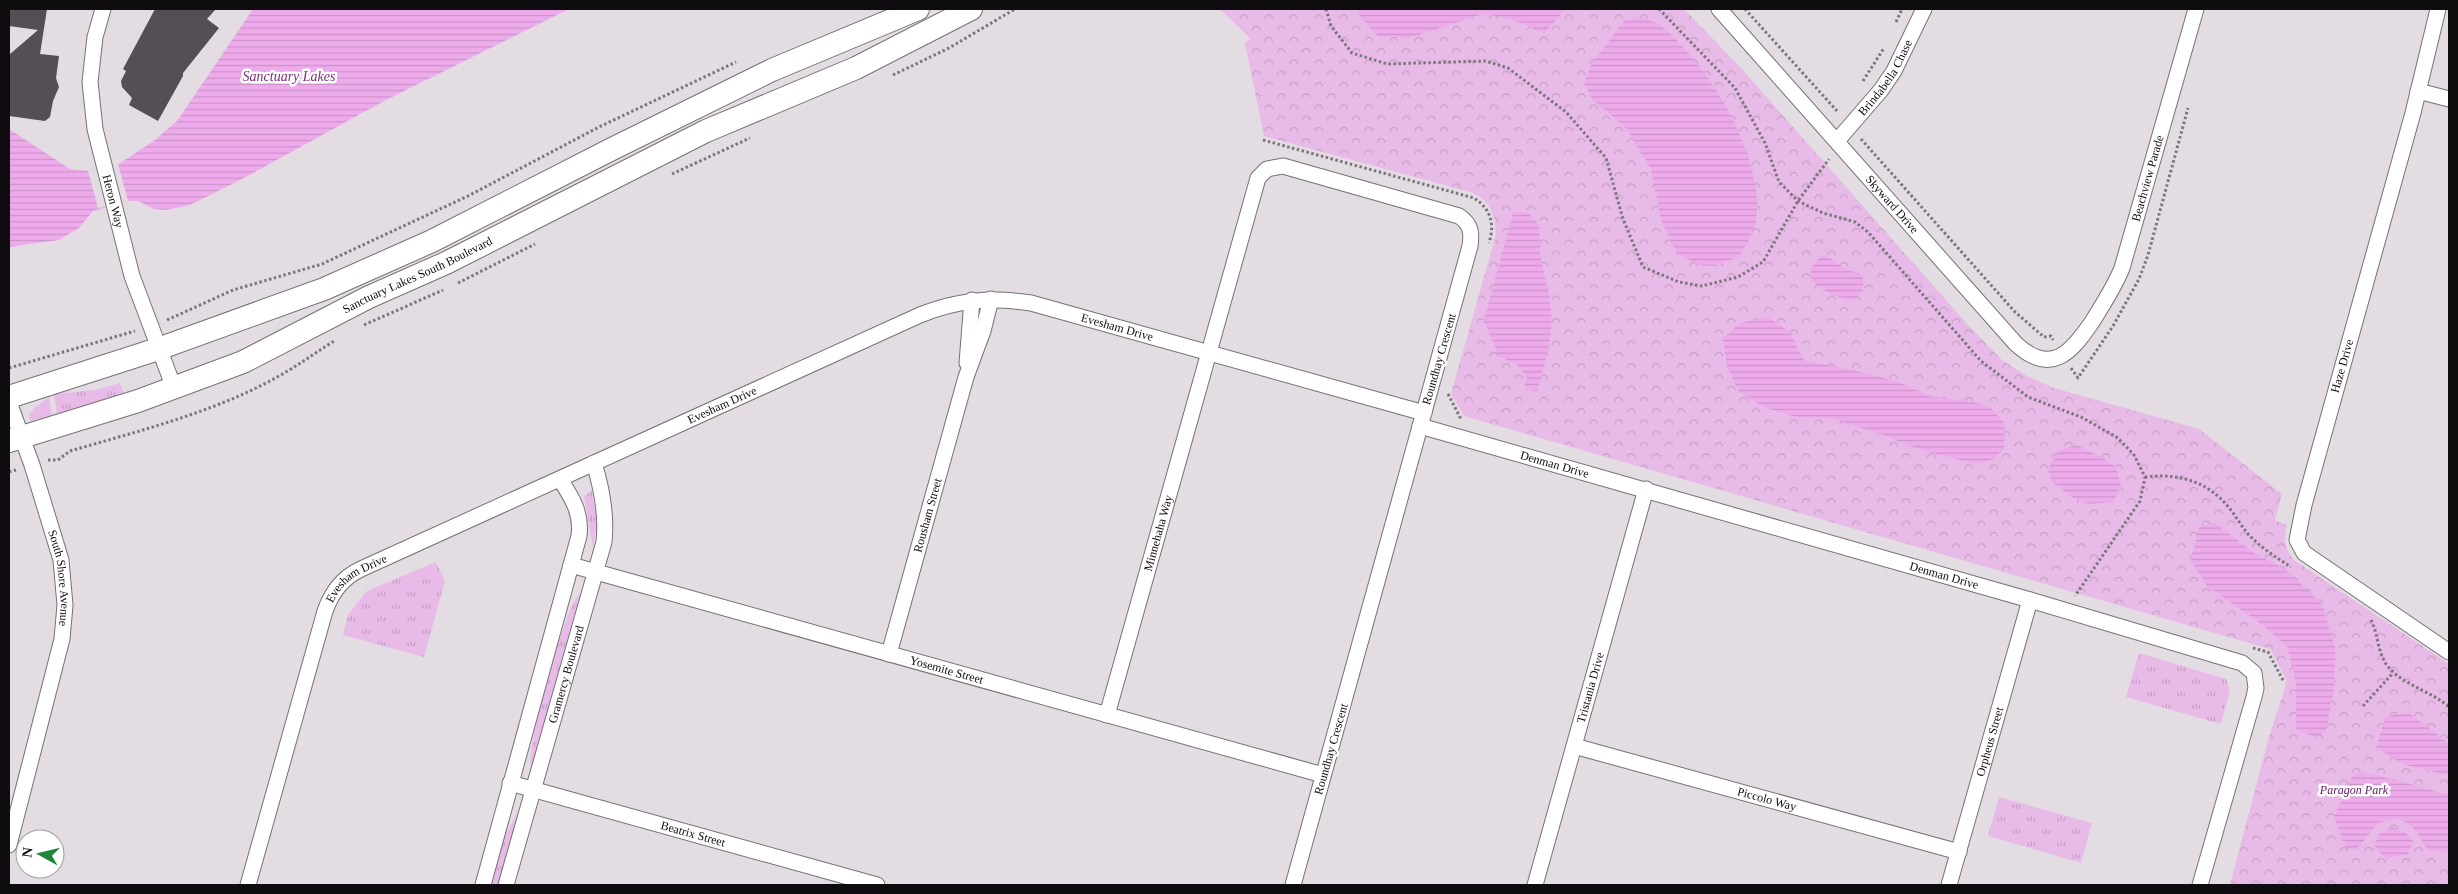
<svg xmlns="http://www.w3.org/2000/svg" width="2458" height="894" viewBox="0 0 2458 894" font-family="Georgia,serif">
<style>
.grass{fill:url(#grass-tufts)}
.park{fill:url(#park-crowns)}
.garden{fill:#e8bae7}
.water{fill:url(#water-rules)}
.pier{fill:#e3dce3}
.building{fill:#554f55}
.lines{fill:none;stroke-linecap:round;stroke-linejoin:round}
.street-casing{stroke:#777076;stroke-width:17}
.secondary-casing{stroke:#777076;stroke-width:24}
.path{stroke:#7b767b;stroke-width:3;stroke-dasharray:2.5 2.5;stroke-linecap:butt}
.street{stroke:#fff;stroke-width:15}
.secondary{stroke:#fff;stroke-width:22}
.labels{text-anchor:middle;stroke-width:5;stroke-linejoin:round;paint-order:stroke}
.street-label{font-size:12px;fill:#0f0c0f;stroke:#fff}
.park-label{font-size:12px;font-style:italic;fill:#631664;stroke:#fff}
.water-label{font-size:14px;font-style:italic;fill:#792d7a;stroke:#fff}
</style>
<defs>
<pattern id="grass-tufts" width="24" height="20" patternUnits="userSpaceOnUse" patternTransform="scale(1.25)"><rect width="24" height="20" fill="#e8bae7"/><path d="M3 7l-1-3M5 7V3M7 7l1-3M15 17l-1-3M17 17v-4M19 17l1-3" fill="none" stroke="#c69fc5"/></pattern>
<pattern id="park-crowns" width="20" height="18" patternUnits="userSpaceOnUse" patternTransform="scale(1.25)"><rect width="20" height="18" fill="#e8bae7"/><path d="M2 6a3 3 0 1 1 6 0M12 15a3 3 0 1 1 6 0" fill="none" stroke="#c69fc5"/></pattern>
<pattern id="water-rules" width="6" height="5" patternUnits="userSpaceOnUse" patternTransform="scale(1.25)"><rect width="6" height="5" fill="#eeabec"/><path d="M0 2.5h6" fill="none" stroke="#cb92c9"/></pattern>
</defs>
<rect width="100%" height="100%" fill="#e3dce3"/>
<g class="grass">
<polygon points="120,383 124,395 57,415 54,394 95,390"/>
<polygon points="592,491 597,524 593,547 584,496"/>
<polygon points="436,562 445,581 424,657 343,635 348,615 367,591"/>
<path d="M 580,593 L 533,764 L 531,765 C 526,747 565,605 580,593 Z"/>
<polygon points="2139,653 2226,679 2230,690 2221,724 2126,697"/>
<polygon points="1999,797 2092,823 2081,863 1988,836"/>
<polygon points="518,811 499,885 491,885 502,843"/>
</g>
<path class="park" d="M 1220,9 L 1684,9 L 1740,67 L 1969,326 L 2002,360 L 2027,376 L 2054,388 L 2199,429 L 2282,494 L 2275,520 L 2287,525 C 2283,538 2285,550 2294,560 L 2449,664 L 2449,885 L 2230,885 L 2269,737 L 2287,681 L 2270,649 L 1464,416 L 1451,394 L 1495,238 C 1498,217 1490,200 1470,192 L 1264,136 L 1245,43 L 1251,39 Z"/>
<polygon class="garden" points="49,397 52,417 30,421 29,415 34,408"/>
<g class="water">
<polygon points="253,9 569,9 384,101 244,178 190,205 166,210 154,209 138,201 128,201 93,211 79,228 59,240 9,247 9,129 70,169 88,171 119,164 155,140 177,121"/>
<polygon points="1356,9 1566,9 1544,33 1519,22 1486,13 1409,38 1378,36 1361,18"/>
<path d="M 1640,17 C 1646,20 1656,21 1661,26 C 1709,65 1766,158 1756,221 C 1754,232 1745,245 1740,256 L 1715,266 L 1699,265 L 1677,253 L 1661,220 L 1651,169 L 1626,128 L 1592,99 L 1584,83 L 1592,63 L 1624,21 Z"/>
<path d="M 1524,212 C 1547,221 1537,239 1541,258 C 1544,276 1550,293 1551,312 C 1554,338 1544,366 1537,391 L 1524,388 L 1527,378 L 1517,365 L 1498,355 L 1484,320 L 1513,213 Z"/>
<path d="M 1823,255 C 1831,258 1834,261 1841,266 C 1848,271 1855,271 1863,278 L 1863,290 L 1854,301 C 1832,297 1790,279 1823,255 Z"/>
<polygon points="1768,317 1791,333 1804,361 1844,368 1896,381 1932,397 1964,400 1989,406 2005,424 2004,449 1994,459 1977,464 1920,450 1878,433 1829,418 1796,417 1764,407 1739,392 1727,367 1723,338 1740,323"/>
<polygon points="2077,445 2103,458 2116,467 2121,486 2113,502 2089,504 2070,496 2052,482 2048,470 2058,451"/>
<polygon points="2215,523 2254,553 2285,569 2322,604 2335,647 2334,688 2326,732 2315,737 2296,729 2296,682 2287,646 2256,620 2207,586 2191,560 2199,527"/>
<polygon points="2408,712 2449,744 2449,775 2406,765 2376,748 2385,717"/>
<path d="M 2356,773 L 2373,774 L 2449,795 L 2449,852 L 2427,850 C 2417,831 2406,811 2380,823 C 2372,828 2363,843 2356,850 L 2346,848 L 2334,818 L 2348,783 Z"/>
<polygon points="2393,827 2405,832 2413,841 2408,854 2386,859 2374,845 2379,834"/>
</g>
<polygon class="pier" points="118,164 128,201 98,208 88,171"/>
<g class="building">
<polygon points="9,9 47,9 40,54 59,56 56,78 59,87 53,101 50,117 45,121 9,116 10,54 38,30 9,26"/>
<polygon points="155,9 216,9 207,19 219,28 183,73 183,76 158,121 129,105 132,98 122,87 121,81 126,71 123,69"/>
</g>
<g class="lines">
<g class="street-casing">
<g id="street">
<path id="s1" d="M 103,9 L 95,37 L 90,82 L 95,129 L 132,276 L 174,388"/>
<path id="s2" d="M 1719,9 L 2016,344 C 2051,376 2071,353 2092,322 C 2103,304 2114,288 2122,268 L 2196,9"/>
<polyline points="2438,9 2413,113 2304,505 2297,540 2304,553 2449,652"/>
<polyline points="2418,91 2449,99"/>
<path id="s3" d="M 1837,141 L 1881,90 L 1894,71 L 1924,9"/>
<polyline points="967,363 972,300"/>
<path id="s4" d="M 9,402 L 32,465 L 61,560 L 65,605 L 62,639 L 9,845"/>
<path id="s5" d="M 1420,426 L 2030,600 L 2242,663 L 2254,673 L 2256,688 L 2254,697 L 2200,885"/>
<path id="s6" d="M 571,565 L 1323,775"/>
<path id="s7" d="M 889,654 L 966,377 L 983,331 L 991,299"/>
<path id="s8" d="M 1107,715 L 1258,178 L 1267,169 L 1283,166 L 1459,216 C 1471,224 1472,233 1470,246 L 1293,885"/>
<path id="s9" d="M 1574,746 L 1959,852"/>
<path id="s10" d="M 510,783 L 877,885"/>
<path id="s11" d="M 248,885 L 325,611 C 332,592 342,578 361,569 L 920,315 C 957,300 991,297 1031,303 L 1424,413"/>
<path d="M 483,885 L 579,536 C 582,513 572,498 560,479"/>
<path id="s12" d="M 506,885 L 604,542 C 607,514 602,489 594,463"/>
<path id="s13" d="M 1535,885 L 1646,489"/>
<path id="s14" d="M 1949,885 L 2030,600"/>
</g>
</g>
<g class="secondary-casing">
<g id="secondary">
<polyline points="9,397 158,349 324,289 432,241 612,149 772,70 918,9"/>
<path id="s15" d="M 9,441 L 138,401 L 243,362 L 369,297 L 446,263 L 706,131 L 856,68 L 971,9"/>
</g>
</g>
<g class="path">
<polyline points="1326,9 1331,26 1352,53 1387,64 1486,61 1508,68 1566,112 1606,158 1623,219 1643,267 1679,282 1702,286 1738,277 1763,262 1798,201 1829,159"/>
<polyline points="1659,9 1735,88 1765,143 1779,182 1798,201 1823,213 1855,222 1868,232 1981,361 2028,397 2081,417 2118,438 2134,455 2145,477 2140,501 2075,596"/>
<polyline points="1745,9 1837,111"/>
<polyline points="1896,22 1902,9"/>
<polyline points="893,75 949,48 1015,9"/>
<polyline points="1863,81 1884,48"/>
<polyline points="1861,139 2015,312 2044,337 2051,336 2053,340"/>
<path d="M 1263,140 L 1474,198 C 1491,209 1495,224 1489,243"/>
<polyline points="672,174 750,138"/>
<polyline points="458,283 535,244"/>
<polyline points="167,320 233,290 322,264 468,196 599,127 736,62"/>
<polyline points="364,325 443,290"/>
<polyline points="9,368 135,331"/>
<polyline points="2071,368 2078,378 2113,326 2139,279 2148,255 2188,108"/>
<polyline points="1448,394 1461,419"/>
<path d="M 48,460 L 58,460 L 70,451 C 142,430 220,411 286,372 C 303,362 318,351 334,341"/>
<polyline points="9,472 16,470"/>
<path d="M 2145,477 C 2179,473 2208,481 2230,509 C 2237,518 2243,529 2251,537 C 2263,549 2277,558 2291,567"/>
<path d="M 2371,620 C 2378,633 2377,650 2386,664 C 2401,685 2430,690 2449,707"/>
<polyline points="2253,648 2268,652 2284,682"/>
<polyline points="2363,706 2393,673"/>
</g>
<use href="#street" class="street"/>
<use href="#secondary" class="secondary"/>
</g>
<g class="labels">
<g class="street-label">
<text dy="4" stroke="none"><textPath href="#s3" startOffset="80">Brindabella Chase</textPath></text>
<text dy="4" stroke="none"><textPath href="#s2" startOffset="699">Beachview Parade</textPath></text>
<text dy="4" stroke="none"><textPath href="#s1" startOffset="196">Heron Way</textPath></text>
<text dy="4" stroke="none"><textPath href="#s2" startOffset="261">Skyward Drive</textPath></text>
<text dy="4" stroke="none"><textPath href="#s15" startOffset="442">Sanctuary Lakes South Boulevard</textPath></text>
<text dy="4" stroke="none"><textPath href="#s11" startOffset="1158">Evesham Drive</textPath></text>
<text transform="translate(1439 359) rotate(-74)" y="4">Roundhay Crescent</text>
<text transform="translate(2342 366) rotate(-74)" y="4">Haze Drive</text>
<text dy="4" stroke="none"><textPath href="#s11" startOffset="738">Evesham Drive</textPath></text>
<text dy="4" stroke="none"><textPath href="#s5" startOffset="140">Denman Drive</textPath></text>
<text dy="4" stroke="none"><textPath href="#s7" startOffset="144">Rousham Street</textPath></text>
<text dy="4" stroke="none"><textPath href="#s8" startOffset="189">Minnehaha Way</textPath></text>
<text dy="4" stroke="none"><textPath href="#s5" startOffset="545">Denman Drive</textPath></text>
<text dy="4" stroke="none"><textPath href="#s4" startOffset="184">South Shore Avenue</textPath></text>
<text dy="4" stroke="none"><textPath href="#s11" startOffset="332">Evesham Drive</textPath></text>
<text dy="4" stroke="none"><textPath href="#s6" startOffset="390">Yosemite Street</textPath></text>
<text dy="4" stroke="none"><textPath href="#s12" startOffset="219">Gramercy Boulevard</textPath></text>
<text dy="4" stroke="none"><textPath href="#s13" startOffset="205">Tristania Drive</textPath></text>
<text dy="4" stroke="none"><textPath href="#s14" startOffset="149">Orpheus Street</textPath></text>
<text transform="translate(1331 749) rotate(-74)" y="4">Roundhay Crescent</text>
<text dy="4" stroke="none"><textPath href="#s9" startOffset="200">Piccolo Way</textPath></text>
<text dy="4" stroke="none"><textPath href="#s10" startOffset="190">Beatrix Street</textPath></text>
</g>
<g class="park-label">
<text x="2354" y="794">Paragon Park</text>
</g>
<g class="water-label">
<text x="289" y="81">Sanctuary Lakes</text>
</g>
</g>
<rect width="2458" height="894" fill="none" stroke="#0f0c0f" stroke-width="20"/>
<g transform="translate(40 854) rotate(278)"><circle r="24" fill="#ffffff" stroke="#9f9e9f"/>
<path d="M0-4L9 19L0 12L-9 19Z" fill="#1e8438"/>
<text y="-8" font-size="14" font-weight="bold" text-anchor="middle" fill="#0f0c0f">N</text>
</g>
</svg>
